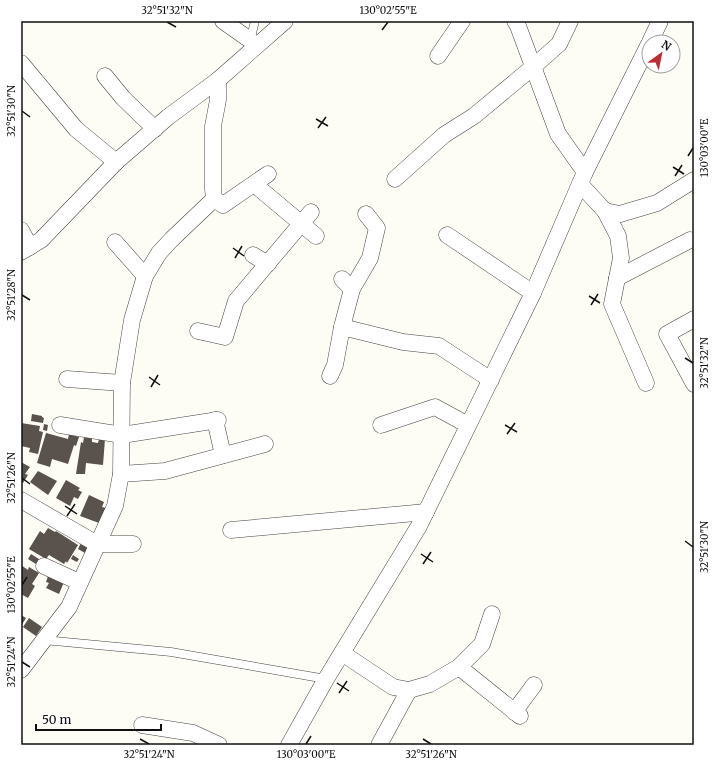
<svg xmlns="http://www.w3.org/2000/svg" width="715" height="766" viewBox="0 0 715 766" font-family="Merriweather,serif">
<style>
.building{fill:#59524d}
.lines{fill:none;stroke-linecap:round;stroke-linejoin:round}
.lane-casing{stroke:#434343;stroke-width:9}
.street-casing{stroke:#434343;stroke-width:17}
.lane{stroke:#fff;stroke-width:8}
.street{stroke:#fff;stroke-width:16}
.ticks{fill:none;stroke:#101010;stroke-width:1.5}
.neatline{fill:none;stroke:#101010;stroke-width:1.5}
.ticks-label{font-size:10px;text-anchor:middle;fill:#101010}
</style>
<rect width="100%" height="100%" fill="#fefdf5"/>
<g class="building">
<polygon points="32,414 42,416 42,417 44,418 43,423 31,421"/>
<polygon points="21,423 40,426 39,431 43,432 38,454 29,452 30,448 21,446"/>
<polygon points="44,424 48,425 47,431 43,430"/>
<polygon points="46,433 68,439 69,434 79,437 76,446 74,445 68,464 52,459 50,467 37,463"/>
<polygon points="84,437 92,438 92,442 98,443 99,439 105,439 103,465 86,463 85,474 76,474 81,442 83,443"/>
<polygon points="21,462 30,467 25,474 28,475 23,483 21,482"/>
<polygon points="38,471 57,481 48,495 30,482"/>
<polygon points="66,480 80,488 78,490 82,492 78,499 74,497 70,506 56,498"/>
<polygon points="89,495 104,502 102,507 106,508 99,523 80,516"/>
<polygon points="48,528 55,532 56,531 78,545 67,563 66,561 64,564 49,555 46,559 29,549 40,531 44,534"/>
<polygon points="81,543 88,548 85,553 78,549"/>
<polygon points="31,554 42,561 39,566 28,559"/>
<polygon points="73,555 79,559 77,562 71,559"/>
<polygon points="21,565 28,570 29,567 39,573 32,584 35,586 28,598 21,594"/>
<polygon points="48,576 64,582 59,594 46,588 49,583 46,582"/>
<polygon points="21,615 26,618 21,626"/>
<polygon points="29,618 42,627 36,636 23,627"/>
</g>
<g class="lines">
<g class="lane-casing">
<g id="lane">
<polyline points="250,41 255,21"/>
<polyline points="44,640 171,652 326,679"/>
</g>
</g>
<g class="street-casing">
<g id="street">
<polyline points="223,21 250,40"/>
<polyline points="515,21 518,26 558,134 585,172"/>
<polyline points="650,42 660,21"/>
<polyline points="438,56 462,21"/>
<polyline points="21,63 76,129 116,162"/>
<polyline points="105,76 123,98 155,129"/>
<polyline points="395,179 444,135 474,116 533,67 559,44 570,21"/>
<polyline points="254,184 316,236"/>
<polyline points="580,184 605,211 620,214 657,203 694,180"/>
<polyline points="214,199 223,205 268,174"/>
<polyline points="605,211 618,236 621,258 612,304 646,383"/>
<polyline points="21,230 30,247"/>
<polyline points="447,235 533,293"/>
<polyline points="115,242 145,276"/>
<polyline points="21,252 41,240 116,162 168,117 218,80 285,21"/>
<polyline points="253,255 268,264"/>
<polyline points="617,278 690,240"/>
<polyline points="352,289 370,258 377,228 366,214"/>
<polyline points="694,319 667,334 694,384"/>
<polyline points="342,327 352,289 342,279"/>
<polyline points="198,331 225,337 236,301 311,212"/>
<polyline points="330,376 335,365 342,327 403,342 439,346 491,380"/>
<polyline points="67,379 122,383"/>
<polyline points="215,420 223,455"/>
<polyline points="60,425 122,435 218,420"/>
<polyline points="381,425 435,407 468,425"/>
<polyline points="121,474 165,471 265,444"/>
<polyline points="21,500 97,544 133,544"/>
<polyline points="231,530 426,512"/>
<polyline points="44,566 79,582"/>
<polyline points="342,653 393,687 409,690 430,684 459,667 482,644 492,614"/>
<polyline points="459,667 520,716"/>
<polyline points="21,670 69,607 115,506 121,474 122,383 132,320 145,276 159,253 172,239 214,199 213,189 213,126 218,100 218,80"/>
<polyline points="514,712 534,685"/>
<polyline points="142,725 193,733 219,745"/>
<polyline points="289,745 326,679 419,526 533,293 585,172 649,44"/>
<polyline points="379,745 409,690"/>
</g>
</g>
<use href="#lane" class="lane"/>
<use href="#street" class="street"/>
</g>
<path class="ticks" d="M 167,22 L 176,27M 382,30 L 388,22M 22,111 L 30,117M 316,119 L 328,126M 318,128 L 326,117M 688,156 L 693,148M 673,167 L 684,174M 675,176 L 682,165M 233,248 L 244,256M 235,258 L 242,246M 22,295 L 30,300M 589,296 L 600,303M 591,305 L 598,294M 685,358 L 693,363M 149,377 L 160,385M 151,387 L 158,375M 505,425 L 517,432M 507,434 L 515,423M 22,478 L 30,484M 65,506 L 77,514M 67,516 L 75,504M 685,541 L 693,547M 421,554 L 433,562M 423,564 L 431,552M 22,585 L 27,577M 22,662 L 30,667M 337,683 L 349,691M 339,693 L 347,681M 140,739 L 149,744M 423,739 L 431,744M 306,744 L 311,736"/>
<rect width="715" height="766" fill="none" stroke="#ffffff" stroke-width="44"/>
<g transform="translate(661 54) rotate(33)"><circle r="19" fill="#ffffff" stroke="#9f9f9f"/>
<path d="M0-3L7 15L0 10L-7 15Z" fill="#bb2e31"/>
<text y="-6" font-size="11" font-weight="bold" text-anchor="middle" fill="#101010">N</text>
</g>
<path d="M36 724v6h125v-6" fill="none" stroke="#101010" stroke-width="2"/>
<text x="42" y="724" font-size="12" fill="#101010" stroke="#ffffff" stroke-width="3" paint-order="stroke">50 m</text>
<rect x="22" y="22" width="671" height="722" class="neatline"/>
<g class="ticks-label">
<text x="167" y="14">32°51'32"N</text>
<text x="388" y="14">130°02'55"E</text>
<text transform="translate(11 111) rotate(-90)" y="4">32°51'30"N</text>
<text transform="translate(704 148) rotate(-90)" y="4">130°03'00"E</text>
<text transform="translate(11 295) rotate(-90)" y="4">32°51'28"N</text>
<text transform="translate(704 363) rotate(-90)" y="4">32°51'32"N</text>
<text transform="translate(11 478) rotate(-90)" y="4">32°51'26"N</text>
<text transform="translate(704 547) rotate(-90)" y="4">32°51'30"N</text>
<text transform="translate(11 585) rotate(-90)" y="4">130°02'55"E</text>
<text transform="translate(11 662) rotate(-90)" y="4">32°51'24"N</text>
<text x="149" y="758">32°51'24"N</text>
<text x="306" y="758">130°03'00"E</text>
<text x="431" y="758">32°51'26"N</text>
</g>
</svg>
